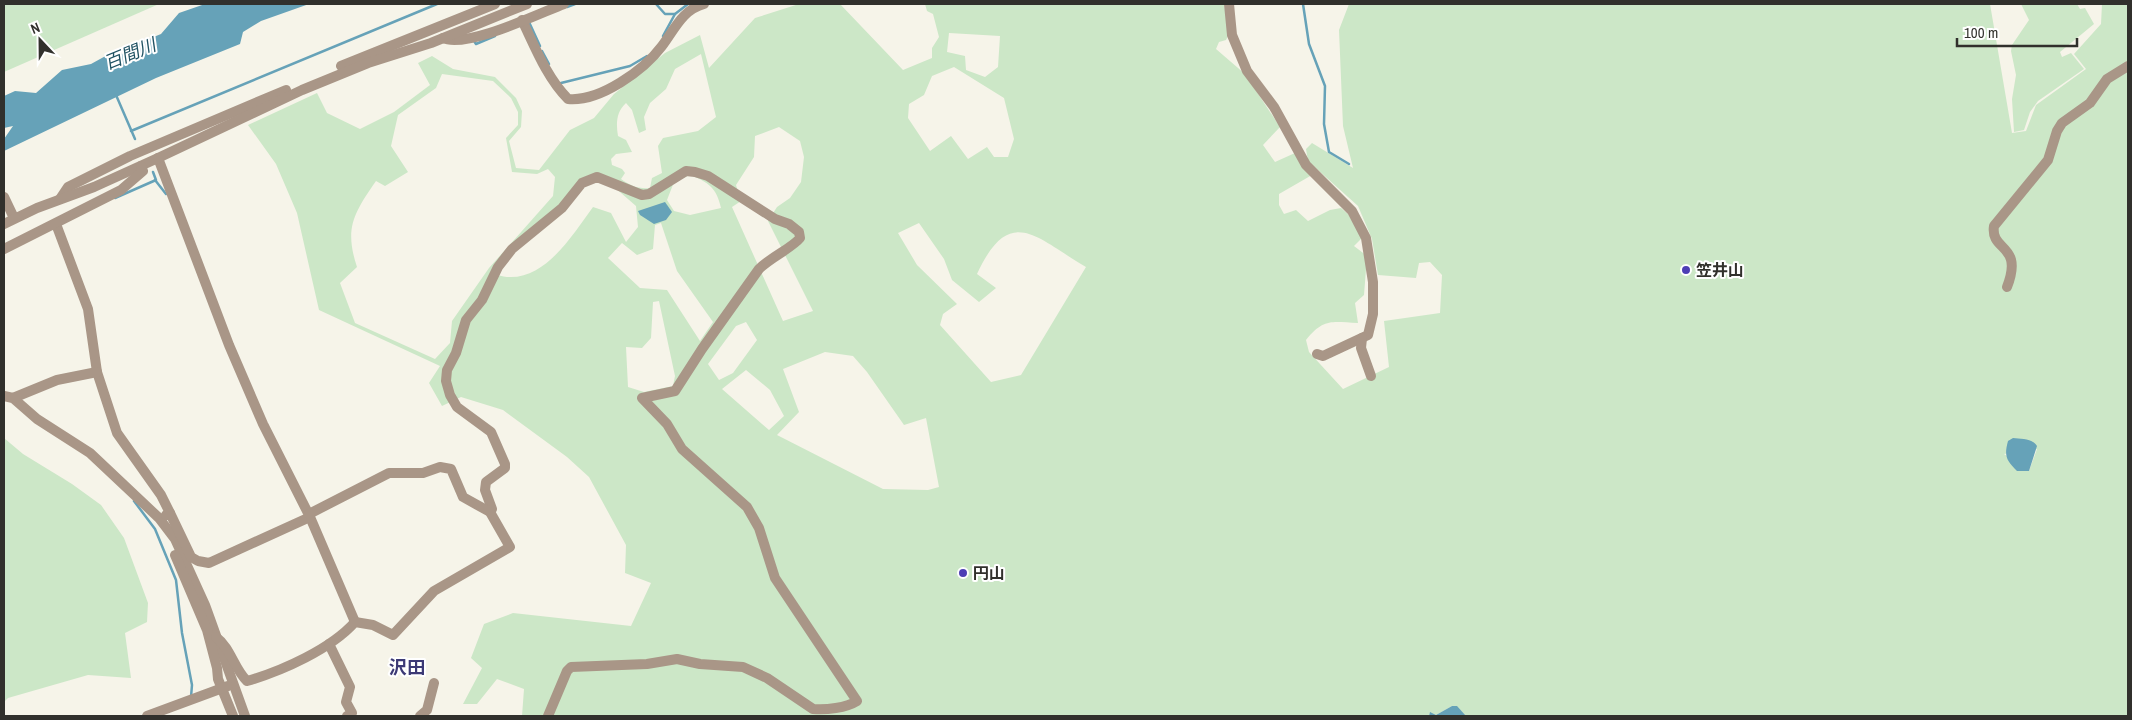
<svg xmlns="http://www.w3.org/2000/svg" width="2132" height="720" viewBox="0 0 2132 720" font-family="'Archivo Narrow','Noto Sans JP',sans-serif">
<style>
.green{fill:#cce7c7;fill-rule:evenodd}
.water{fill:#66a2b8}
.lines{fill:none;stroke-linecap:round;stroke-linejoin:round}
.stream{stroke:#66a2b8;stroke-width:2.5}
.minor{stroke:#a99687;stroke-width:10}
.poi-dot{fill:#4d3eb5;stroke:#fff;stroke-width:2}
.labels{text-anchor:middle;stroke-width:4;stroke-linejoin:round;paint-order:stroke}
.poi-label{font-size:16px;font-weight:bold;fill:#31302c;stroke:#fff;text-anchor:start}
.water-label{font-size:18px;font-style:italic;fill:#205263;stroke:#fff}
.neighbourhood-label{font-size:18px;font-weight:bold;fill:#3c3975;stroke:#fff}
</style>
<rect width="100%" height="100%" fill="#f6f4e9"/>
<g class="green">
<polygon points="4,4 159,4 4,72"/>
<path d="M 799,4 L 840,4 L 903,70 L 932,58 L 932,48 L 939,37 L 933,14 L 927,11 L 925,4 L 1224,4 L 1229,34 L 1226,40 L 1219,42 L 1216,49 L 1245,74 L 1280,127 L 1263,145 L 1275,162 L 1295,153 L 1312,175 L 1279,194 L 1279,205 L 1284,214 L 1296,210 L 1308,221 L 1330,210 L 1341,208 L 1348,214 L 1362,238 L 1354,246 L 1367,256 L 1364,295 L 1355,303 L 1358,323 C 1331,322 1324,318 1306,340 L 1309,352 L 1343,389 L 1389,367 L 1384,321 L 1440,313 L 1442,275 L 1430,262 L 1419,263 L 1416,278 L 1378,275 L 1372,239 L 1358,206 L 1308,161 L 1306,149 L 1312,143 L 1353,168 L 1343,126 L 1339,30 L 1349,4 L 1990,4 L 2012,133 L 2026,131 L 2036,105 L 2086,69 L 2074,54 L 2101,24 L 2102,4 L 2128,4 L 2128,716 L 1466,716 L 1456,706 L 1452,706 L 1436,715 L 1430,713 L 1429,716 L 522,716 L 524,689 L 497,679 L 477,704 L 463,704 L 482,668 L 471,658 L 484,624 L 513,613 L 631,626 L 651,583 L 625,573 L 626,545 L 589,477 L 567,457 L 503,410 L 461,397 L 442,406 L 429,383 L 440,366 L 319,310 L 297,213 L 276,164 L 248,125 L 317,93 L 327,113 L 360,129 L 394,112 L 430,85 L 418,63 L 432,56 L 453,69 L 495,77 L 516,98 L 522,111 L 521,127 L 509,141 L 516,168 L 539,170 L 570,130 L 594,118 L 614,94 L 665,53 L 700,35 L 709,68 L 755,18 ZM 949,33 L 1000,36 L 998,67 L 985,77 L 966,70 L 965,56 L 947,52 ZM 701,54 L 716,117 L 698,131 L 663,138 L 658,146 L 662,173 L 652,178 L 650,188 C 638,189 631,186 621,179 L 625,173 L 622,169 L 612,165 L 611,159 L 616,154 L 632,152 L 626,140 L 618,136 C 616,124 616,112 626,103 L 632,110 L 639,133 L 646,130 L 644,117 L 650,103 L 666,89 L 675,69 ZM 954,67 L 1004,98 L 1014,139 L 1008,157 L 994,157 L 987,147 L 968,159 L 951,136 L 930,151 L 908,118 L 909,104 L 924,95 L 932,76 ZM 442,74 L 493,81 L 511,98 L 518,112 L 518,125 L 506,138 L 512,172 L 537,174 L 548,169 L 555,177 L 553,196 L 489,268 L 452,321 L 450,343 L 435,359 L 355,323 L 340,283 L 357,267 C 344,228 354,213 376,181 L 385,186 L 408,172 L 391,146 L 398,115 L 436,88 ZM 779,127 L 800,141 L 804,157 L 801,182 L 790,198 L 777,207 L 768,221 L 813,311 L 783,321 L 732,207 L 741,201 L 736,185 L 754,157 L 755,136 ZM 690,175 C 709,182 717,189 721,208 L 690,215 L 674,211 L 667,200 L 674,182 ZM 601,180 L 613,186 L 636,206 L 638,227 L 626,242 L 611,213 L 593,207 C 571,237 541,288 497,275 C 511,247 562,205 587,181 ZM 661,223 L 677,271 L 713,322 L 700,341 L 667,290 L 640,288 L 608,258 L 622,243 L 637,255 L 653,249 L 655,225 ZM 919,223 L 944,259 L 952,280 L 979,302 L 996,288 L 977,274 C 1010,203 1036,238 1086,267 L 1021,375 L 991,382 L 940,325 L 943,314 L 957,304 L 917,265 L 898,233 ZM 659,301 L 675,376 L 673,386 L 644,392 L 628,387 L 626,347 L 642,348 L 651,338 L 653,302 ZM 746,322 L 757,340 L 733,373 L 719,380 L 708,364 L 736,326 ZM 825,352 L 853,356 L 867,372 L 904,425 L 926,418 L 939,487 L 928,490 L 883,489 L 777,435 L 799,412 L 783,369 ZM 746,370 L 770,390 L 784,416 L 769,430 L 722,389 ZM 2037,449 L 2029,471 L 2004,454 Z"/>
<polygon points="2021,4 2077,4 2080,9 2085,8 2094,24 2060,52 2062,57 2071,53 2084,69 2038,101 2030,112 2024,130 2014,132 2012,99 2016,75 2011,51 2012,45 2029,20"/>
<polygon points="4,438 23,454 72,484 101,505 124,538 148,603 147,622 125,633 131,678 88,675 8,698 4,702"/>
</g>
<g class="water">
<polygon points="205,4 309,4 261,21 243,32 240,44 156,78 4,151 4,139 13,126 4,128 4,96 15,91 36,93 62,70 91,64 111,53 128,54 136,44 161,34 179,13"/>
<polygon points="665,202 672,212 666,220 654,224 640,215 638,211"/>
<path d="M 2013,438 C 2021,439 2032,438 2037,446 L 2029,471 L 2017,471 C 2006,460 2004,456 2008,441 Z"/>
<polygon points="1452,706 1457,706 1466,716 1429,716 1430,712 1436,715"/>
</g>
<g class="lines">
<g class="stream">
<polyline points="656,4 665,14 675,14"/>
<polyline points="1303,4 1309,44 1325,86 1324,124 1329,152 1349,164"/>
<polyline points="567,7 575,4"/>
<polyline points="529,22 540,46"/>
<polyline points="663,36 675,14 688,4"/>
<polyline points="474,41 476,44 495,36"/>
<polyline points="542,51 549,64"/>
<polyline points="561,83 630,66 647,56"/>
<polyline points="116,95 135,139"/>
<polyline points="131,131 437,4"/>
<polyline points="155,180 166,194"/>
<polyline points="115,198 156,180 153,172"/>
<polyline points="134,501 155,529 176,580 182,633 192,685 191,697"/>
</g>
<g class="minor">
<polyline points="1229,4 1232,35 1247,71 1274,107 1306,165 1352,211 1366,238 1373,282 1373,314 1368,335 1323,356 1317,354"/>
<path d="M 522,20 C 535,47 547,78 568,99 C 600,102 644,70 662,46 C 675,29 682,10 704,4"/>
<path d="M 443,38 C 466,49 540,13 564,4"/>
<polyline points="341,66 495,4"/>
<polyline points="158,158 229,345 263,424 310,517 355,622"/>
<polyline points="4,197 14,218"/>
<polyline points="60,199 68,187 130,156 286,90"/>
<polyline points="4,224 37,208 94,187 158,158 302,90 368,63 431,43 527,4"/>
<polyline points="56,224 88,309 97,372 117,433 161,495 170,513"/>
<polyline points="4,249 121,190 143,171 141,166"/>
<path d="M 2007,287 C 2024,243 1990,252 1994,226 L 2048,160 L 2057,131 L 2062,123 L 2090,103 L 2107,79 L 2128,66"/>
<polyline points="1362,338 1361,348 1371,376"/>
<polyline points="4,396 13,398 37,419 90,453 159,518 175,539 205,605 245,716"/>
<polyline points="13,398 57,380 97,372"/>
<path d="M 490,512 L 492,509 L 485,490 L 486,482 L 505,468 L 505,464 L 491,432 L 457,407 L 450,395 L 446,381 L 447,370 L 456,353 L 466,320 L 482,300 L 498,267 L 512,249 L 562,208 L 582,183 L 597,177 L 642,195 L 649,194 L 686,171 L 695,172 L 708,176 L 775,219 L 789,224 L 799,232 L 800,238 C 792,248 771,257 759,269 L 702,349 L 675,391 L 642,398 L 667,424 L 682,449 L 747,507 L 759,528 L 775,578 L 857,701 C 846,708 826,710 813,709 L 767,678 L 743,667 L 700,664 L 677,659 L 647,664 L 571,667 L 567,671 L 548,716"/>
<polyline points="166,515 170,513 191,557 198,561 209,563 310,517"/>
<polyline points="175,555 207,630 217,668 218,679 233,716"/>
<path d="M 216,637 C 231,648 234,669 247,681 C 282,671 331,649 355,622 L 373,625 L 393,635 L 434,591 L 510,547 L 490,512 L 463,497 L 451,469 L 440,467 L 423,473 L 389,473 L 309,514"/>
<polyline points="329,644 350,687 346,702 352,713 347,716"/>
<polyline points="147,716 228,686"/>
<polyline points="420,716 427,710 434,683"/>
</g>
</g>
<g class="poi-dot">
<circle cx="1686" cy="270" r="5"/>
<circle cx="963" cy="573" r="5"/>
</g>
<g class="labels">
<g class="poi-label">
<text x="1696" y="276">笠井山</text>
<text x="973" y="579">円山</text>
</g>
<g class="water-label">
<text transform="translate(130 54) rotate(-22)" y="6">百間川</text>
</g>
<g class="neighbourhood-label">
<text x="407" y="674">沢田</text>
</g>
</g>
<rect width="2132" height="720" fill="none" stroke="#31302c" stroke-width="10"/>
<g transform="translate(40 40) rotate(338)" stroke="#ffffff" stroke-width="4" paint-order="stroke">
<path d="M0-4L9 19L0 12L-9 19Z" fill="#31302c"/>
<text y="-8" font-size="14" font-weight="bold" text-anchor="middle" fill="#31302c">N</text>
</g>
<path d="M1957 38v8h120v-8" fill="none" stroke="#31302c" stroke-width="2.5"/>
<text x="1964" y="38" font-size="15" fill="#31302c" stroke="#ffffff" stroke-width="4" paint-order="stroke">100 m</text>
</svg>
